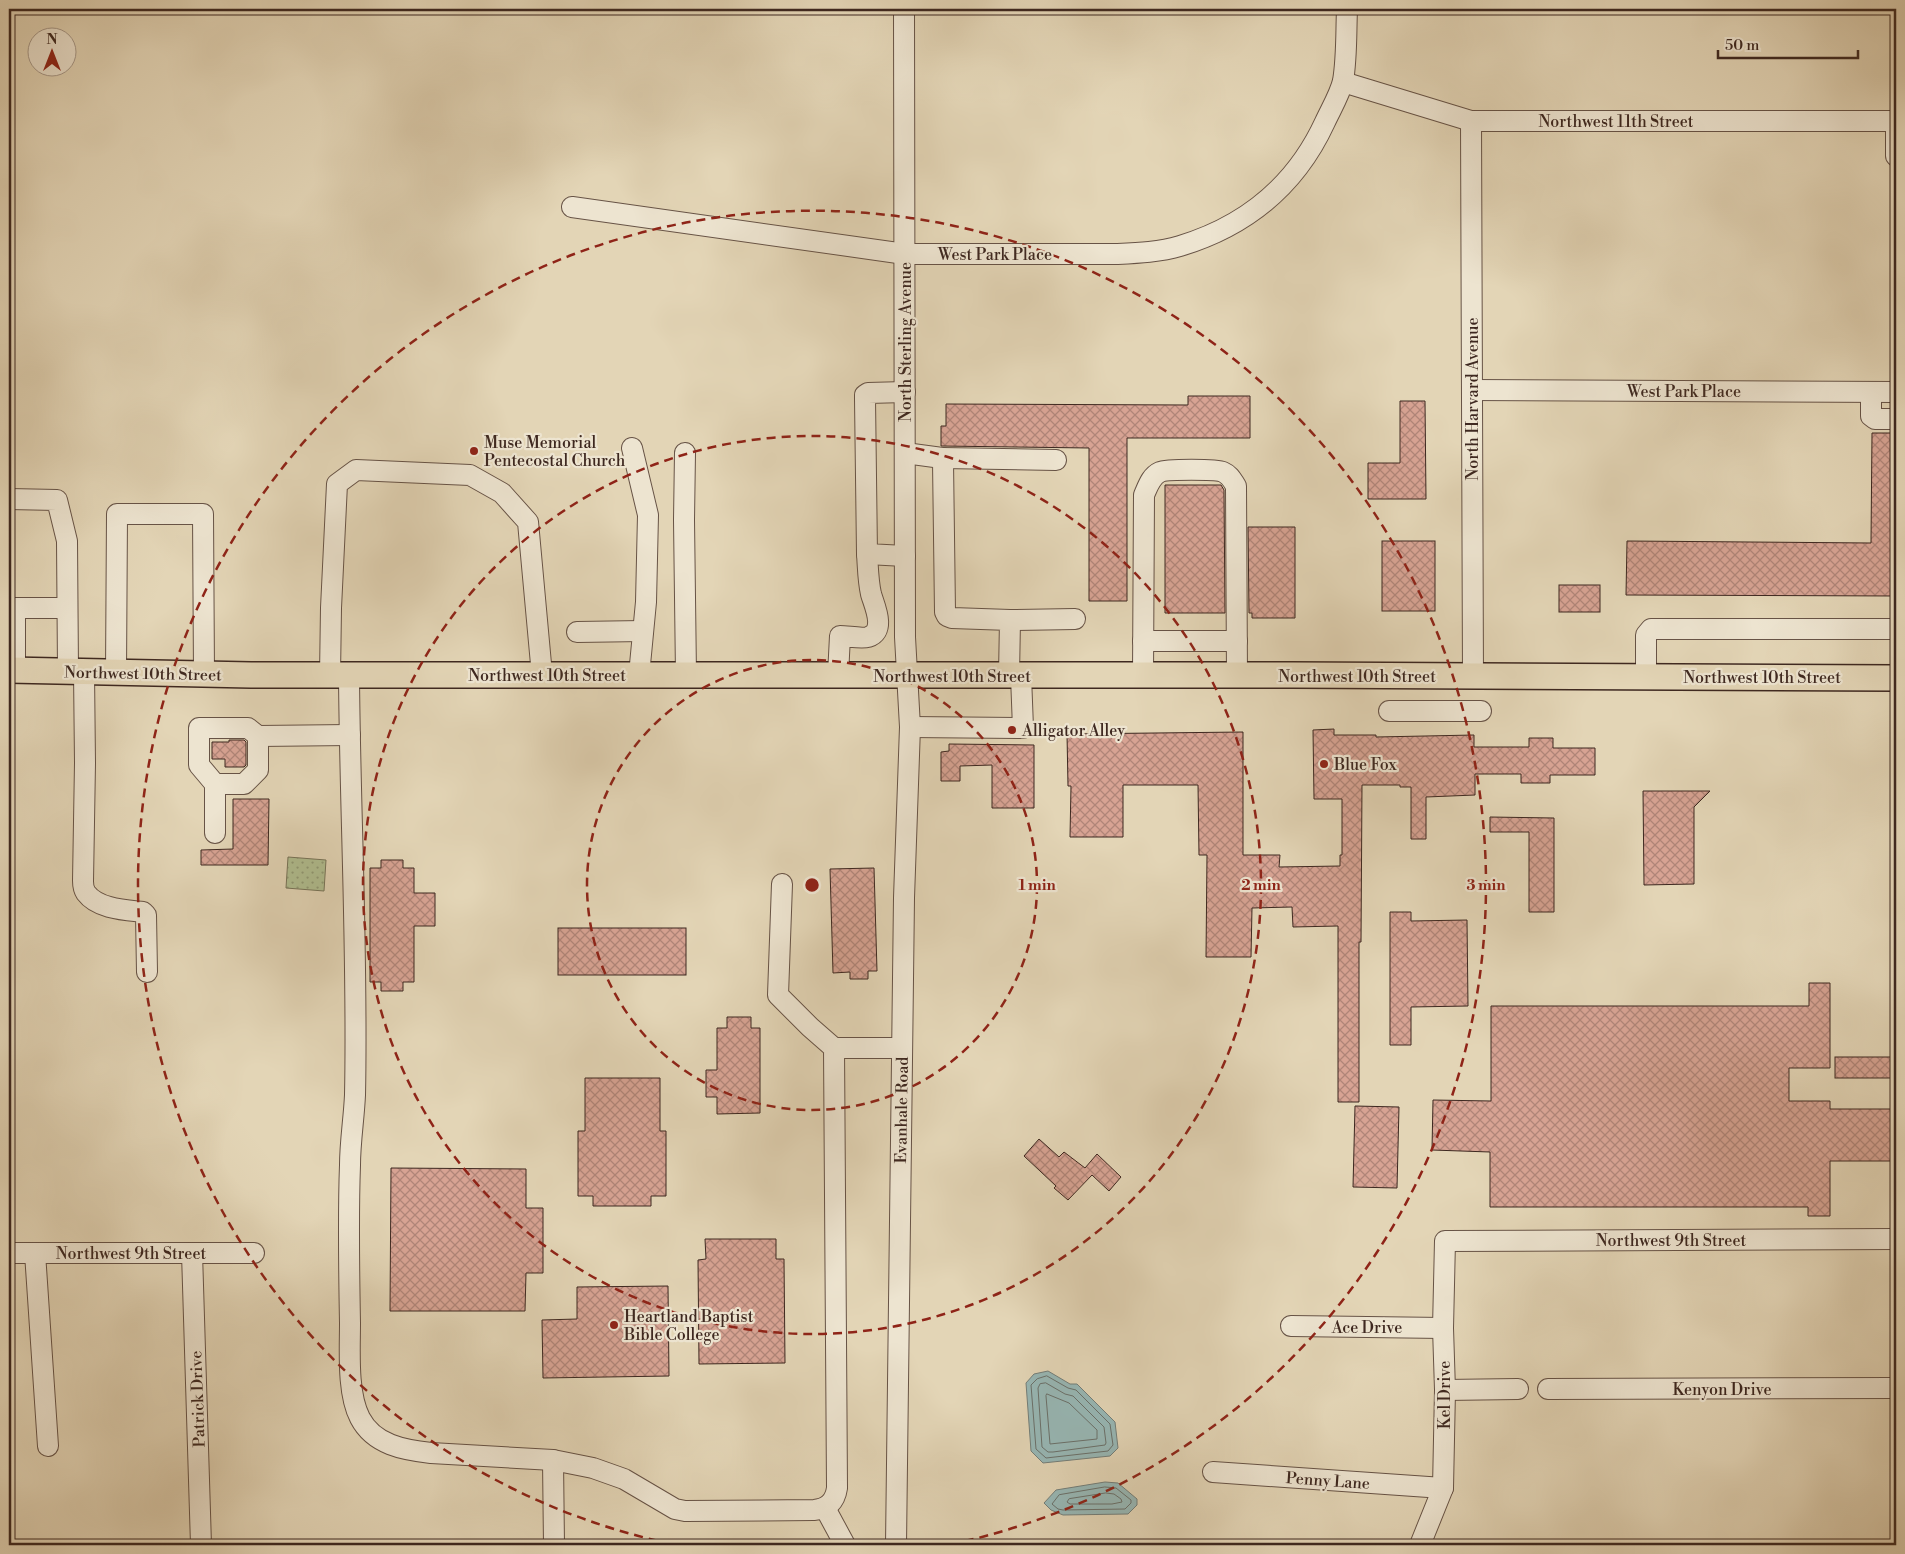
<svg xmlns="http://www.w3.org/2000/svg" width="1905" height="1554" viewBox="0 0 1905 1554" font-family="'Libre Bodoni',serif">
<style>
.park{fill:url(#park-dots);stroke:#777358}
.water{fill:#97b7b5;stroke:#737e79}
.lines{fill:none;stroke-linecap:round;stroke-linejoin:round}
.shore{stroke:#6a706a;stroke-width:1}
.building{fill:url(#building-cross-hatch);stroke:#3e2820}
.minor-casing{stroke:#675346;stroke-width:22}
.major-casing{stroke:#3e2820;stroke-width:28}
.minor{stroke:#ede4d0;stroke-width:20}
.major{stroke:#e3d5b6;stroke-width:25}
.ring{fill:none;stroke:#8f2418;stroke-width:2.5;stroke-dasharray:9 6}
.poi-dot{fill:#8f2418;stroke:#ede4d0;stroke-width:2}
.labels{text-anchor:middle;stroke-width:4.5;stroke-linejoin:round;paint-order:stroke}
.street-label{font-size:16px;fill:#3e2820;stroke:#ede4d0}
.poi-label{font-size:16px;fill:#3e2820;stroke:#ede4d0;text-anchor:start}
.centre{fill:#8f2418;stroke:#ede4d0;stroke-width:2.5}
.ring-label{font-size:15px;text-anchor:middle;font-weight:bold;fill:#8f2418;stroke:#ede4d0;stroke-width:4.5;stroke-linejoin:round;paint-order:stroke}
</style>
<defs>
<pattern id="park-dots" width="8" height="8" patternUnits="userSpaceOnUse" patternTransform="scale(1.25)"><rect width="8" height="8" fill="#b0be90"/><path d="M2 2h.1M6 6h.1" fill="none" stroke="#919a75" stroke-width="1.8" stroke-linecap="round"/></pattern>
<pattern id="building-cross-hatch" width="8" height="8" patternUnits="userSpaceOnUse" patternTransform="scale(1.25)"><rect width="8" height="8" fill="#d7a393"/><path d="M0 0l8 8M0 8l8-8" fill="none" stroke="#b08578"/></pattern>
</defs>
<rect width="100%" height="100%" fill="#e3d5b6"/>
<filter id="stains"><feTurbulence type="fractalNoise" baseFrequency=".004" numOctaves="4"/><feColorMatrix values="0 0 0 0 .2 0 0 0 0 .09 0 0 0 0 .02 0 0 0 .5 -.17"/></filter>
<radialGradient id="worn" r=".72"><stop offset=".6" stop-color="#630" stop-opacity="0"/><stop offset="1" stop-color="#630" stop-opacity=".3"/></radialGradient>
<polygon class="park" points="288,857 326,860 324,891 286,888"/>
<g class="water">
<polygon points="1048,1371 1070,1384 1077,1384 1115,1422 1118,1448 1110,1456 1043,1463 1031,1451 1026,1383 1034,1374"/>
<polygon points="1105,1482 1118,1483 1137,1499 1137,1505 1128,1514 1063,1515 1051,1510 1044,1503 1056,1490"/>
</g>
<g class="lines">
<g class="shore">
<polygon points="1047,1376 1068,1388 1076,1390 1110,1424 1113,1445 1108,1451 1046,1458 1036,1449 1031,1385 1037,1379"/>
<polygon points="1046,1383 1065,1394 1073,1396 1104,1427 1106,1443 1105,1445 1053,1452 1048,1452 1042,1447 1038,1388 1040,1384"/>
<polygon points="1047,1394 1069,1403 1097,1430 1097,1439 1050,1444 1046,1396"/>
<polygon points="1105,1487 1116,1488 1131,1500 1131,1503 1125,1509 1063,1510 1058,1509 1052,1504 1059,1495"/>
<polygon points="1106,1493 1114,1494 1121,1499 1122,1502 1112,1504 1070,1504 1067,1502 1069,1499"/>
</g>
</g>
<g class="building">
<polygon points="1188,396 1250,396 1250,438 1127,438 1127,601 1089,601 1089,448 941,446 941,426 946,426 946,404 1188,405"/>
<polygon points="1400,401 1425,401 1426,499 1368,499 1368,463 1400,463"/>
<polygon points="1872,433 1896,433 1896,596 1626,595 1627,541 1871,543"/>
<polygon points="1165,485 1221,485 1224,490 1225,613 1165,613"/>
<polygon points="1248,527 1295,527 1295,618 1252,618 1252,613 1249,613"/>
<rect x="1382" y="541" width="53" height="70"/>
<rect x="1559" y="585" width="41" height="27"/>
<polygon points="1334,729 1334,735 1376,735 1376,737 1474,735 1474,747 1529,747 1529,738 1553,738 1553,748 1595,748 1595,775 1550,775 1550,783 1521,783 1521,774 1475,774 1475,795 1426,797 1426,839 1411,839 1411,787 1400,787 1400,785 1362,785 1361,942 1359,942 1359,1102 1338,1102 1338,926 1293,927 1292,907 1252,908 1251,957 1206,957 1207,855 1199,855 1198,785 1123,785 1123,837 1070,837 1071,786 1068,786 1067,734 1243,732 1243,855 1280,855 1279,867 1340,866 1340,855 1342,855 1342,799 1314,799 1313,730"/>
<polygon points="229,740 244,740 246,742 246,765 244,767 225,767 225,759 212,759 212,742 229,742"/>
<polygon points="949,744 1034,745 1034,808 992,808 992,765 960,766 960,781 941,781 941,752 949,751"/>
<polygon points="1643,791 1710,791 1694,807 1694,884 1644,885"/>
<polygon points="233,799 269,799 268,865 201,865 201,850 233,849"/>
<polygon points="1490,817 1554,818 1554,912 1529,912 1529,832 1490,832"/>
<polygon points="381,860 403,860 403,868 414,868 414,893 435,893 435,926 414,926 414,982 403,982 403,991 381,991 381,982 370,982 370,868 381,868"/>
<polygon points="874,868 877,971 868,971 868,979 850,979 850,972 833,973 830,869"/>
<polygon points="1390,912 1411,912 1411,921 1467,920 1468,1006 1411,1007 1411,1045 1390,1045"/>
<rect x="558" y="928" width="128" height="47"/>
<polygon points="1809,983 1830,983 1830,1068 1789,1068 1789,1101 1830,1101 1830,1109 1896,1109 1896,1161 1830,1161 1830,1216 1808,1216 1808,1207 1490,1207 1490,1152 1432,1150 1433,1100 1491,1101 1491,1006 1809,1006"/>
<polygon points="727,1017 751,1017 751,1028 760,1028 760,1113 717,1114 717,1097 706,1097 706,1070 717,1070 717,1028 727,1028"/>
<rect x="1835" y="1057" width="61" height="21"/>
<polygon points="585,1078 660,1078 660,1131 666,1131 666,1196 651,1196 651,1206 593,1206 593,1196 578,1196 578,1131 585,1131"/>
<polygon points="1355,1106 1399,1107 1397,1188 1353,1187"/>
<polygon points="1039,1139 1059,1157 1064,1152 1085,1168 1097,1154 1121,1177 1109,1191 1092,1175 1068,1200 1054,1188 1056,1186 1024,1156"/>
<polygon points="391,1168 526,1169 526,1208 543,1208 543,1273 526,1273 525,1311 390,1311"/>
<polygon points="705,1239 776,1239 776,1259 784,1259 785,1363 699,1364 698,1260 706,1259"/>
<polygon points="668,1286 669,1376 543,1378 542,1320 577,1319 577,1287"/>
</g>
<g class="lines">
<g class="minor-casing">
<g id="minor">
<polyline points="1343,82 1471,121 1896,121"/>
<polyline points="1471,121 1473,677"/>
<polyline points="1896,121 1896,156"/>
<path d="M 572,207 L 905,254 L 1117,254 C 1138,253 1160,252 1180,246 C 1246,226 1296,185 1325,122 C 1331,109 1340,94 1343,81 C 1347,57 1346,32 1347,9"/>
<polyline points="1472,390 1896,392"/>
<polyline points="905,392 868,393 865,395 865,399 867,554 905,556"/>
<polyline points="1871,392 1871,416 1875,419 1896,419"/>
<polyline points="632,448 648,515 646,602 639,675"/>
<polyline points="685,453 684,520 686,675"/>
<polyline points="905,453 942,458 943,461 945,612 947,616 952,618 1010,620 1009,675"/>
<polyline points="942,458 1056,460"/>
<polyline points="9,499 57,500 67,541 68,671"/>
<polyline points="9,608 67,608"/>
<polyline points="15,608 15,670"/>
<polyline points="1010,620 1075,619"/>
<polyline points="577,632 643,631"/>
<polyline points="1143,641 1237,641"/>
<path d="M 84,672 L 85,763 L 83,881 C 83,884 84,890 86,893 C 98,909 125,910 143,912 L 146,915 L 147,972"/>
<polyline points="116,672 117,514 203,514 204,674"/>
<polyline points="330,675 331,608 337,484 356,470 470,475 502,493 528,522 542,675"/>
<path d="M 349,675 C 350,815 358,955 355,1095 C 354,1118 350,1142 350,1165 C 348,1218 349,1271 350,1323 C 350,1351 347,1393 360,1418 C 374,1445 404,1450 431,1453 L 553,1460 L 593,1468 L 624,1479 L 675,1509 L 685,1511 L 814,1510 C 827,1509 835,1502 837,1488 L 834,1048 L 810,1027 L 778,995 L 782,884"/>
<path d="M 838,675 L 840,636 C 848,636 861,639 868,637 C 887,631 874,605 871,594 C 868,581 868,567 867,554"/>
<path d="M 1143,676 L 1144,495 C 1148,486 1151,476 1160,472 C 1167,469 1216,469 1223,472 C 1230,475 1232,480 1236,486 L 1237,676"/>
<polyline points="1646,676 1646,635 1651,629 1896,629"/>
<polyline points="1389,711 1481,711"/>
<polyline points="910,727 1023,728 1021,676"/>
<polyline points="215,784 244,784 258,770 258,736"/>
<polyline points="215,833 215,784 199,765 199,728 248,728 258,736 350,735"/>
<polyline points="834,1048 901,1048"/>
<polyline points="9,1253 254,1253"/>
<polyline points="35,1253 48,1446"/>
<polyline points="192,1253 201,1545"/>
<polyline points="1291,1326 1443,1328"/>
<polyline points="1548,1389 1896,1388"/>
<polyline points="1445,1390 1518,1389"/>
<polyline points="553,1460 554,1545"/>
<polyline points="1213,1472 1443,1488"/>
<polyline points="825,1508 845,1545"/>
<polyline points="896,1545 904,898 910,727 905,637 904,9"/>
<polyline points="1420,1545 1443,1488 1445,1390 1443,1328 1445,1241 1896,1239"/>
</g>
</g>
<g class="major-casing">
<polyline id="major" points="9,670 251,675 1293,675 1896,678"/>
</g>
<use href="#minor" class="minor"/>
<use href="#major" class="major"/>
</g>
<g class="ring">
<circle cx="812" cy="885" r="225"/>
<circle cx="812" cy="885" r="449"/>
<path d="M672 1544A674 674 0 1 1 952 1544"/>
</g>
<g class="poi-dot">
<circle cx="474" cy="451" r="5"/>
<circle cx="1012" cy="730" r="5"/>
<circle cx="1324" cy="764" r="5"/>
<circle cx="614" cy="1325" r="5"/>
</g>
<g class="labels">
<g class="street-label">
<text x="1616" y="127">Northwest 11th Street</text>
<text x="995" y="260">West Park Place</text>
<text transform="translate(905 342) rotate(-90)" y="6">North Sterling Avenue</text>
<text x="1684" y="397">West Park Place</text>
<text transform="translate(1472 399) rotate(-90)" y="6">North Harvard Avenue</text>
<text transform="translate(143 673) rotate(1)" y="6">Northwest 10th Street</text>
<text x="547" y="681">Northwest 10th Street</text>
<text x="952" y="682">Northwest 10th Street</text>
<text x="1357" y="682">Northwest 10th Street</text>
<text x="1762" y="683">Northwest 10th Street</text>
<text transform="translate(901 1110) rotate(-89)" y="6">Evanhale Road</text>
<text x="1671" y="1246">Northwest 9th Street</text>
<text x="131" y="1259">Northwest 9th Street</text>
<text x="1367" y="1333">Ace Drive</text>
<text x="1722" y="1395">Kenyon Drive</text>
<text transform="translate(1444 1395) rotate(-90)" y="6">Kel Drive</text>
<text transform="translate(197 1399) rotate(-92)" y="6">Patrick Drive</text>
<text transform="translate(1328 1480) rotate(4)" y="6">Penny Lane</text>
</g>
<g class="poi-label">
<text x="484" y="448">Muse Memorial<tspan x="484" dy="18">Pentecostal Church</tspan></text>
<text x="1022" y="736">Alligator Alley</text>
<text x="1334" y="770">Blue Fox</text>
<text x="624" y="1322">Heartland Baptist<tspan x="624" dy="18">Bible College</tspan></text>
</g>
</g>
<circle cx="812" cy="885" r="8" class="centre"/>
<g class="ring-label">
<text x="1037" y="890">1 min</text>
<text x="1261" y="890">2 min</text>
<text x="1486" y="890">3 min</text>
</g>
<rect width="1905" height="1554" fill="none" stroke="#e3d5b6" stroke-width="30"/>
<rect x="10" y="10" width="1885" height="1534" fill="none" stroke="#3e2820" stroke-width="2.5"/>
<rect x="15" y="15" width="1875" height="1524" fill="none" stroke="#3e2820"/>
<g transform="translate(52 52)"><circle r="24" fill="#ede4d0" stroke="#a7998a"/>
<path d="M0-4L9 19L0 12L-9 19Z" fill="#8f2418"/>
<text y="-8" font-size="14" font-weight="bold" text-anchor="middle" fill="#3e2820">N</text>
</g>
<path d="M1718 50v8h140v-8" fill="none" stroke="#3e2820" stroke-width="2.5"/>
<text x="1725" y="50" font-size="15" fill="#3e2820" stroke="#ede4d0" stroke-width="4" paint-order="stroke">50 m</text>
<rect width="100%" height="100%" filter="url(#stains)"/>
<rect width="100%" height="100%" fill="url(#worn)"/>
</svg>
